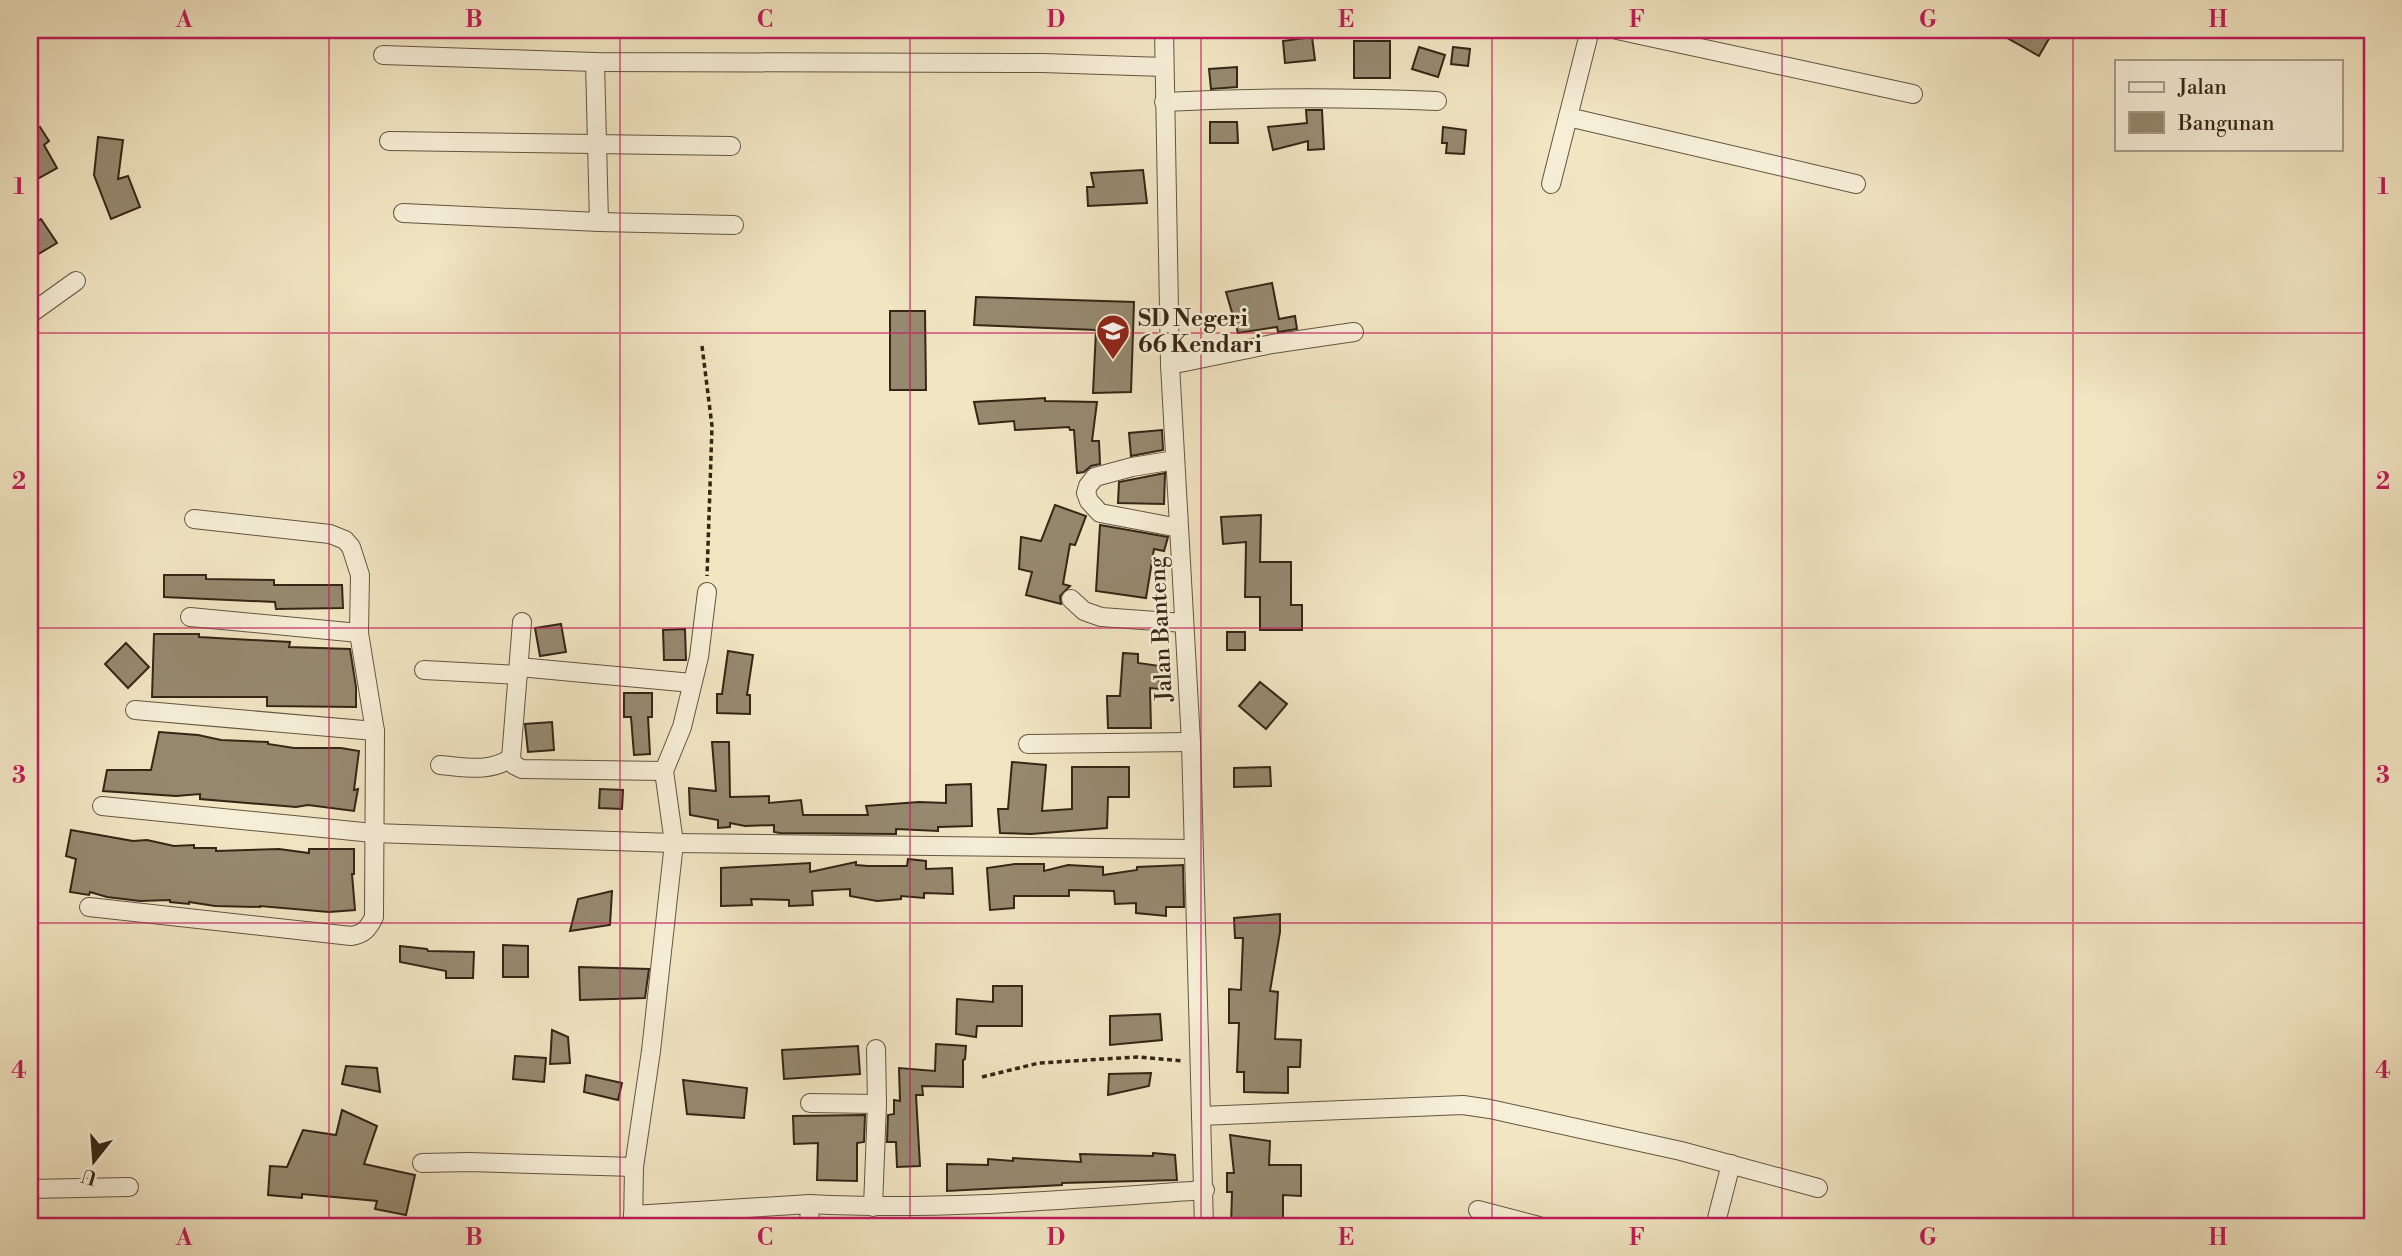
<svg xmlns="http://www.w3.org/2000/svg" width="2402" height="1256" viewBox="0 0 2402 1256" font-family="'Libre Bodoni',serif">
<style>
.building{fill:#96896f;stroke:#342516;stroke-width:2}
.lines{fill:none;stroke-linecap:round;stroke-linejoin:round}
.street-casing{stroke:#635541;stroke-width:20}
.path{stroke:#342516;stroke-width:3.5;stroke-dasharray:5 3.5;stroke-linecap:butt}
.street{stroke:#f6eed7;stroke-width:18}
.grid{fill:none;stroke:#c2185b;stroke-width:2;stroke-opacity:0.55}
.labels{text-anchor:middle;stroke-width:5;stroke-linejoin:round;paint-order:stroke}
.poi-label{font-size:23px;font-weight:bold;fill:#342516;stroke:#f6eed7;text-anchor:start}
.street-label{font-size:23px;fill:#342516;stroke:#f6eed7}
.neatline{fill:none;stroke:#c2185b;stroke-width:2.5}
.grid-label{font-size:23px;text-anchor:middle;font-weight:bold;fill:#c2185b}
</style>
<rect width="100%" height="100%" fill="#f1e5c2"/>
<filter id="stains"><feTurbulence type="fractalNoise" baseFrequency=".00286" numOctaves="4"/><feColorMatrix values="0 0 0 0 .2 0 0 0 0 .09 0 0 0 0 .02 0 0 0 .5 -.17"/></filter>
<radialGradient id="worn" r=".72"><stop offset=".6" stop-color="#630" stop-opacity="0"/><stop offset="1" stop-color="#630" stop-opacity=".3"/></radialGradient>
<g class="building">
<polygon points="1993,30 2054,30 2039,56"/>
<polygon points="1312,37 1315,60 1285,63 1283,41"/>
<rect x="1354" y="41" width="36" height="37"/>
<polygon points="1419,47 1445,55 1438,77 1412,69"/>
<polygon points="1453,47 1470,49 1468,66 1451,64"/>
<polygon points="1237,67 1237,87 1211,89 1209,69"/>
<polygon points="1306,110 1322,110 1324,149 1308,150 1308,141 1273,150 1268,127 1307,123"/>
<polygon points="30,120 35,130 40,127 49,141 44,145 57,168 30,183"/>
<polygon points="1210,122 1237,122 1238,143 1210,143"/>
<polygon points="1443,127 1466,130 1464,154 1446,153 1447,143 1442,143"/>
<polygon points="98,137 123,140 118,179 128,176 140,207 111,219 94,175"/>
<polygon points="1143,170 1147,203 1088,206 1087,187 1094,187 1091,173"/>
<polygon points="41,219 57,243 35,256 30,247 30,226"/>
<polygon points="1272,283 1279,319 1295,316 1297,329 1278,332 1277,327 1238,333 1226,292"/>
<polygon points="976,297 1134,302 1131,392 1093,393 1096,330 974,325"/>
<polygon points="890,311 925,311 926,390 890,390"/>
<polygon points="1045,398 1045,401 1097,402 1092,441 1099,441 1100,464 1091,466 1084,472 1077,473 1074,430 1070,430 1069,427 1015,430 1014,421 979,424 974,402"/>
<polygon points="1162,430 1163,450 1131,456 1129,433"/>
<polygon points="1165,473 1164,504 1118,503 1119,482"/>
<polygon points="1055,505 1086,516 1075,545 1070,544 1063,584 1070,586 1060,596 1061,604 1026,595 1032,572 1019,569 1021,537 1041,541"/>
<polygon points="1261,515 1260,562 1291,562 1291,605 1302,605 1302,630 1260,630 1260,597 1245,597 1246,542 1223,544 1221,517"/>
<polygon points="1100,525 1168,537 1164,551 1154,549 1146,598 1096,591"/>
<polygon points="164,575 206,575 206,579 274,580 274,585 342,585 343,608 276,609 275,602 164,597"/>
<polygon points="561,624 566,652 540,656 535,628"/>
<polygon points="685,629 686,660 664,660 663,630"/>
<rect x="1227" y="632" width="18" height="18"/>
<polygon points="154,634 199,634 199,637 290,642 289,647 350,649 356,687 356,707 267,706 267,697 152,697"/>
<polygon points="126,643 149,667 128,688 105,664"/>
<polygon points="728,651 753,655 747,695 750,695 750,714 717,713 717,694 722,694"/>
<polygon points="1123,653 1138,654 1138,663 1160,666 1159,689 1150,688 1151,728 1108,728 1107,696 1120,696"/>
<polygon points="1260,682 1287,704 1266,729 1239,706"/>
<polygon points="624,693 652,693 652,717 648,717 650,754 634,755 631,717 624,717"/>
<polygon points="552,722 554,750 528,752 525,724"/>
<polygon points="159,732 198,735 221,740 268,742 268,744 294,748 341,748 359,751 354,790 358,789 354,811 308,805 296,807 200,799 200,794 176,796 103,791 107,770 151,770"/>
<polygon points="712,742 729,742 730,797 769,796 769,803 801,800 803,815 868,815 866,806 919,802 946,803 946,785 971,784 972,826 938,827 938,831 896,829 896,834 780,833 774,832 774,825 745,826 730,823 730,827 718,828 718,820 690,815 689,788 716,791"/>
<polygon points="1012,762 1046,765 1042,811 1072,809 1072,767 1129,767 1129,797 1108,797 1107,828 1031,834 1000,833 998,809 1008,809"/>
<polygon points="1270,767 1271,786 1234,787 1234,768"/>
<polygon points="600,789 623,790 622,809 599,808"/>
<polygon points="71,830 133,841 147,840 174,846 194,845 194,848 216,848 216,851 279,849 309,853 309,849 354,849 354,874 352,874 355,910 329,912 260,906 260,907 215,906 189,902 189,904 170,902 170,900 140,901 107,897 90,892 89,895 70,892 76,859 66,856"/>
<polygon points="908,859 926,861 926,869 952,868 953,894 924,893 924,898 901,896 901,899 877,901 850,896 850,889 812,891 813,905 789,906 789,900 751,899 752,905 721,906 721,868 810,863 810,872 856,862 856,865 868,866 907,866"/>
<polygon points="1015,864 1044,864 1044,871 1068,865 1103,867 1103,875 1137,870 1137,867 1183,865 1184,907 1166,907 1166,916 1136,913 1136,903 1115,904 1114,891 1069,890 1069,896 1014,896 1014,908 990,910 987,868"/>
<polygon points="612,891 610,925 570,931 578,899"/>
<polygon points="1280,914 1280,932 1270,991 1278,992 1275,1039 1301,1040 1300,1067 1288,1067 1288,1093 1244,1092 1244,1072 1237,1072 1239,1023 1229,1023 1229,989 1241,990 1243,938 1235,938 1234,918"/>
<polygon points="503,945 528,946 528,977 503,977"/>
<polygon points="400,946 427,949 428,951 474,952 473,978 446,978 446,971 400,962"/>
<polygon points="579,967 649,969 645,998 580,1000"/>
<polygon points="993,986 1022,986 1022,1026 977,1026 976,1037 956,1034 957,999 993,1002"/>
<polygon points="1160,1014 1162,1040 1110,1045 1110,1016"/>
<polygon points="552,1030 568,1037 570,1063 550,1064"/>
<polygon points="936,1044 966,1046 965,1059 963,1060 963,1087 922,1086 923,1095 916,1095 920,1166 897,1167 896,1142 887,1142 888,1115 894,1114 894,1100 900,1101 899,1068 935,1071"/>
<polygon points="858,1046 860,1074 784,1079 782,1050"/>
<polygon points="515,1056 546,1058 544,1082 513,1079"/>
<polygon points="346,1066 377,1068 380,1092 342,1084"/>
<polygon points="1151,1073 1149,1086 1108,1095 1109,1074"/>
<polygon points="586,1075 622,1083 618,1100 584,1092"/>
<polygon points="683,1080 747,1088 744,1118 687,1114"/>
<polygon points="342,1110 377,1126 364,1164 415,1175 406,1215 375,1209 377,1201 302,1194 302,1198 268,1195 270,1166 287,1167 303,1130 336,1135"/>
<polygon points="865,1115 864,1142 857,1143 857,1181 817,1180 818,1143 794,1144 793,1116"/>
<polygon points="1230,1135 1270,1141 1269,1165 1301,1165 1301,1196 1283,1195 1283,1226 1231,1226 1232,1192 1227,1192 1227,1173 1234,1173"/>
<polygon points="1153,1153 1175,1155 1177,1180 1062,1183 1062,1185 947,1191 947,1164 988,1165 988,1159 1013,1161 1013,1158 1081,1162 1080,1154 1153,1156"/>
</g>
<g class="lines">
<g class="street-casing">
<g id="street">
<polyline points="1164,30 1170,365 1191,742 1204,1226"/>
<polyline points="1617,30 1913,94"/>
<polyline points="383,55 595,62 1042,63 1164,67"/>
<path d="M 1164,102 C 1256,97 1346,97 1437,101"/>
<polyline points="1568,117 1856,184"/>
<polyline points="389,141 731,146"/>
<polyline points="1551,184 1590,30"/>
<polyline points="403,213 599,222 595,62"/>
<polyline points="599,222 734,225"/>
<polyline points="30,314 76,281"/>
<polyline points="1170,365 1272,344 1354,332"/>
<polyline points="1175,460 1132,467 1095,477 1088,486 1086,493 1089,501 1100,513 1179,528"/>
<polyline points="1071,599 1084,611 1101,617 1184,623"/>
<polyline points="190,617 359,633"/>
<polyline points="522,622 511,758 514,765 522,769 664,771"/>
<polyline points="519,667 692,683"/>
<polyline points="424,670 518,675"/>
<polyline points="135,710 375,731"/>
<polyline points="1028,744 1191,742"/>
<path d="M 440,765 C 465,767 489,773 511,758"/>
<polyline points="102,806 373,833 674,843 1192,849"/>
<path d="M 89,907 L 351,936 C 364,934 368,929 374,917 L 375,731 L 359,633 L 360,575 L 351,547 L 345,540 L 330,534 L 194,519"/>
<polyline points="810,1103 877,1104"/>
<polyline points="1201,1116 1463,1105 1490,1109 1681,1151 1818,1188"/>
<polyline points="422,1163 469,1162 634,1167"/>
<polyline points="30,1189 129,1187"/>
<path d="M 810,1204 C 942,1211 1073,1199 1205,1190"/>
<polyline points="873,1207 877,1104 876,1049"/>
<polyline points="1478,1210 1539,1226"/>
<polyline points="633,1215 810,1204 809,1226"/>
<polyline points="633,1226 634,1167 651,1051 674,843 664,771 682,727 699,657 707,592"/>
<polyline points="1715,1226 1731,1164"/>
</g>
</g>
<g class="path">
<polyline points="702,346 712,426 707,576"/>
<polyline points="982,1077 1039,1063 1138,1057 1183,1061"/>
</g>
<use href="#street" class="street"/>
</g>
<path class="grid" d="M 329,30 L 329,1226M 620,30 L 620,1226M 910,30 L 910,1226M 1201,30 L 1201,1226M 1492,30 L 1492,1226M 1782,30 L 1782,1226M 2073,30 L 2073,1226M 30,333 L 2372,333M 30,628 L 2372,628M 30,923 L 2372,923"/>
<defs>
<g id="school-pin" transform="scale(1.75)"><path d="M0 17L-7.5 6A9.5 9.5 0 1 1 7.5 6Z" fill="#8f2418" stroke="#f6eed7"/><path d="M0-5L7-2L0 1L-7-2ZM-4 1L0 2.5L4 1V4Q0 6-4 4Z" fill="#fff"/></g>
</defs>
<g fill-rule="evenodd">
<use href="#school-pin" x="1113" y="331"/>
</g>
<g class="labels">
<g class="poi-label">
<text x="1138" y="326">SD Negeri<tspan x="1138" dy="26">66 Kendari</tspan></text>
</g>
<g class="street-label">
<text transform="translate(1160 629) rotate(-93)" y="8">Jalan Banteng</text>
</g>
</g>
<rect width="2402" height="1256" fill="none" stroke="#f1e5c2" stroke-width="77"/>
<rect x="2115" y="60" width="228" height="91" fill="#f6eed7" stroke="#a89e8a" stroke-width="2"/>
<rect x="2129" y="82" width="35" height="10" fill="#f6eed7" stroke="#a89e8a" stroke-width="2"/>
<text x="2178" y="94" font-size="21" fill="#342516">Jalan</text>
<rect x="2129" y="112" width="35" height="21" fill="#96896f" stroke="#a89e8a" stroke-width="2"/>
<text x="2178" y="130" font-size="21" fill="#342516">Bangunan</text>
<g transform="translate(94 1161) rotate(197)" stroke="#f6eed7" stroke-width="5" paint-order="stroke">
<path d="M0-5L12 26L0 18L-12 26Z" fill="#342516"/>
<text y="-10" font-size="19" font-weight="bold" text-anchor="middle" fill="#342516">U</text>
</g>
<rect x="38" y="38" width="2326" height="1180" class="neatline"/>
<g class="grid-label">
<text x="184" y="27">A</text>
<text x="474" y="27">B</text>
<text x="765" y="27">C</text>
<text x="1056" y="27">D</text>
<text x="1346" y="27">E</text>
<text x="1637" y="27">F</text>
<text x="1928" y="27">G</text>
<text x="2218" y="27">H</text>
<text x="19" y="194">1</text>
<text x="2383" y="194">1</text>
<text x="19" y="489">2</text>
<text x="2383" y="489">2</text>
<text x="19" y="783">3</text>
<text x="2383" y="783">3</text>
<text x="19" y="1078">4</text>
<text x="2383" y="1078">4</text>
<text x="184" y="1245">A</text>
<text x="474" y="1245">B</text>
<text x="765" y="1245">C</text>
<text x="1056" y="1245">D</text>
<text x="1346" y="1245">E</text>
<text x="1637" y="1245">F</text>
<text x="1928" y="1245">G</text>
<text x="2218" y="1245">H</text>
</g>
<rect width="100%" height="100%" filter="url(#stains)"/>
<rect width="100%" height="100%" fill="url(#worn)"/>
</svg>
